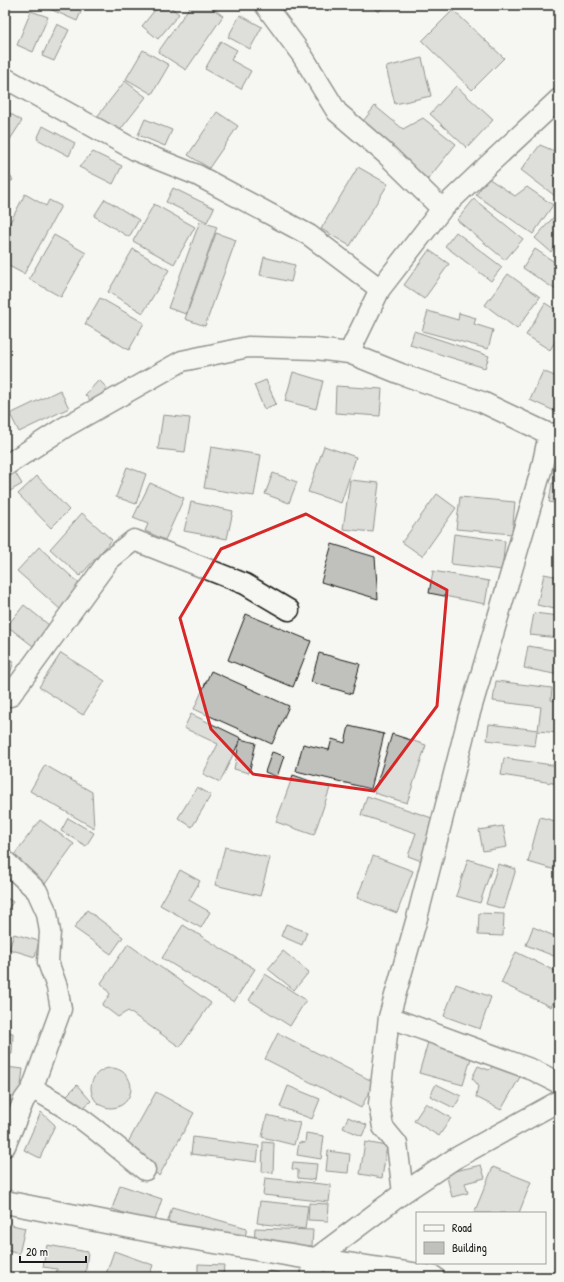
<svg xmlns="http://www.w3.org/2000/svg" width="564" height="1282" font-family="'Patrick Hand',sans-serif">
<rect width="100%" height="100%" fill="#f6f6f2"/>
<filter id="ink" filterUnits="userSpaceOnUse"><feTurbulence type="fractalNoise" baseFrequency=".025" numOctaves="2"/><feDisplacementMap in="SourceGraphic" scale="8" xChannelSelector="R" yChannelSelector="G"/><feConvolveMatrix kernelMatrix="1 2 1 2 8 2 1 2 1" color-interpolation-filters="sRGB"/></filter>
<g filter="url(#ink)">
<path fill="#c0c0bd" stroke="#1c1c1c" d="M41 5H84L77 21Z
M159 5H168L179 14 158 39 142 26Z
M191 5H208L223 16 186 70 158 52Z
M371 5H386L378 12Z
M453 10 504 58 472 90 422 41Z
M31 11 48 17 33 52 17 45Z
M240 15 262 27 250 49 228 37Z
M57 24 69 30 54 61 42 56Z
M221 41 237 50 231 60 251 71 241 89 205 69Z
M143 50 169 65 152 94 126 79Z
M422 58 431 96 395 104 386 67Z
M125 81 146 97 117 134 96 118Z
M456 86 493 120 467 148 430 114Z
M375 106 403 129 423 118 456 144 428 179 360 125Z
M5 110 22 121 7 144 5 142Z
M217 112 238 126 209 168 188 155Z
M145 119 172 130 165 146 138 135Z
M43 126 75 143 69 156 37 139Z
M540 145 559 153V199L521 170Z
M93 152 122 166 113 184 79 167Z
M358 167 388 184 350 246 321 229Z
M5 169 13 180 5 185Z
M488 178 515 196 527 187 553 205 533 234 476 195Z
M173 188 214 208 207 222 166 202Z
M25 194 46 206 49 200 61 206 24 274 5 264V232Z
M105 199 139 220 129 237 94 216Z
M474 199 523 239 505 260 457 220Z
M154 204 195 227 174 264 133 241Z
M559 211V242L551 252 535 238Z
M200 221 217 227 186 314 168 308Z
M456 232 502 267 491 281 445 246Z
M216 233 236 240 205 326 185 319Z
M54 235 86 253 61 297 29 279Z
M133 249 169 270 143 313 108 292Z
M535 249 559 265V292L523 268Z
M429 250 449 264 424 299 404 285Z
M264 257 295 265 291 282 260 275Z
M508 274 540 297 517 329 485 305Z
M100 298 144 323 129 350 85 324Z
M545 303 559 312V335L550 350 526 335Z
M428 311 458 320 459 313 476 318 474 324 493 330 488 349 422 331Z
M414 331 489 356 485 368 410 345Z
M543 371 559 378V413L530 400Z
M293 372 323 381 316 409 285 401Z
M99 380 107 388 93 403 85 395Z
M266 380 276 404 264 409 254 385Z
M336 386 382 389 380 416 335 413Z
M60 390 69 408 19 432 10 414Z
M163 415 190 418 185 452 158 449Z
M324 446 356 457 341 503 308 492Z
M211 447 261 455 254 496 204 488Z
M127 467 146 474 136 504 116 497Z
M13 469 22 484 5 494V474Z
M273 473 297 482 289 503 265 494Z
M37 476 69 510 51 528 18 494Z
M350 480 379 483 373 532 343 529Z
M150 483 184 498 165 540 145 531 148 524 133 518Z
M552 483 559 484V504L549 502Z
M437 494 456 508 422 556 402 542Z
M460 497 515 502 512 534 456 529Z
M191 502 233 511 227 539 184 531Z
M82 513 112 540 80 576 50 549Z
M454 534 505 541 502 570 451 564Z
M332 544 375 557 378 599 321 582Z
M39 547 83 587 61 610 17 571Z
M433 571 489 581 485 604 429 593Z
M544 574 559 577V610L537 605Z
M24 605 49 625 33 646 7 626Z
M534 613 559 616V638L530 635Z
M246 614 311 641 293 687 228 660Z
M528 646 559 651V675L524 668Z
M61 653 105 681 83 715 39 687Z
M319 653 360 664 352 694 311 682Z
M5 658 14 661 9 677 5 676Z
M211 671 289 706 272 744 194 709Z
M496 681 552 688 551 700 559 701V733L537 731 535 746 487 740 489 724 538 730 541 707 493 701Z
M191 714 241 738 220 782 203 774 218 744 184 728Z
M349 726 384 734 371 789 296 771 303 744 329 750 332 739 345 743Z
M392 734 426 745 407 803 374 793Z
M240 739 256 743 249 773 234 769Z
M272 752 284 756 277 777 265 772Z
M504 758 559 766V784L501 775Z
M45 765 92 792 94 828 30 791Z
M293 775 330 788 314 835 276 822Z
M197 787 211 795 192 827 178 818Z
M367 796 438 820 424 862 408 856 416 833 361 815Z
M540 817 559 822V871L528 862Z
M68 818 94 833 86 846 61 831Z
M40 820 74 844 45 884 11 859Z
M503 826 507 847 483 851 479 830Z
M225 847 270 858 260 896 215 885Z
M373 856 413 871 397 913 357 898Z
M468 859 492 867 480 903 456 896Z
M498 864 516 869 504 909 486 904Z
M180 870 200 881 189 900 210 912 201 928 160 905Z
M5 897 13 902 5 913Z
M87 910 123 937 111 954 74 928Z
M479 913 504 914 503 936 478 935Z
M286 924 307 932 302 945 281 936Z
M183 925 255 969 234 1002 162 958Z
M533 927 559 938V958L526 945Z
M14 934 39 941 35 957 9 949Z
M128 944 211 1003 180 1047 128 1011 118 1017 102 1005 110 994 101 983Z
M283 951 309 972 294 990 268 969Z
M516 952 559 973V991L551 1007 501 983Z
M265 974 306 1000 290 1026 249 1000Z
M456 984 491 997 480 1029 444 1016Z
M5 1032 13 1033 12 1054H5Z
M278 1033 374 1082 361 1108 265 1059Z
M428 1042 472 1055 463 1085 419 1073Z
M496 1063 520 1077 501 1110 476 1097 478 1085 472 1078 478 1066 489 1070Z
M5 1067 23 1069 19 1102 5 1100Z
M91 1088a20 20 0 1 1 40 0a20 20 0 1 1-40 0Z
M436 1084 461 1096 454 1108 430 1096Z
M77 1085 91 1101 81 1110 67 1095Z
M288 1086 320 1099 312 1119 280 1107Z
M156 1092 194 1113 159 1176 127 1144Z
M426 1103 451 1118 439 1136 414 1121Z
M41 1112 55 1125 40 1158 24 1150Z
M267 1115 300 1123 294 1145 262 1137Z
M348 1117 367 1125 362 1136 343 1128Z
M306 1133 324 1136 321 1159 297 1155 299 1142 305 1143Z
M193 1137 259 1146 257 1162 191 1154Z
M263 1142 274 1143 273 1173 262 1172Z
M365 1142 387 1146 382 1178 360 1174Z
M328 1151 350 1154 348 1173 326 1171Z
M293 1162 317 1164 315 1180 298 1178V1170L292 1169Z
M481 1165 485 1178 465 1183 468 1193 452 1197 446 1173Z
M493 1167 531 1182 519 1213H474Z
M265 1178 331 1185 329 1202 263 1195Z
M120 1185 162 1199 154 1223 112 1209Z
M260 1201 308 1206 305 1229 257 1223Z
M309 1203 329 1204 328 1221 308 1220Z
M172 1207 247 1228 243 1245 167 1224Z
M8 1224 25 1228 19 1254 5 1250V1237Z
M255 1228 313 1230 312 1246 254 1244Z
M47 1245 88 1252 85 1277H56L57 1269 43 1267Z
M114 1251 153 1265 149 1277H105Z
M198 1264 224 1265 223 1277H198Z
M269 1271 280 1273V1277H268Z"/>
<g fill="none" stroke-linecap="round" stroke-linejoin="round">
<g stroke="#1c1c1c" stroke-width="23">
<path id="minor" d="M265 5 302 55 337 112 387 155 442 209
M5 78 137 151 197 175 309 235 380 289
M349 353 380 289 442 209 486 167 559 99
M5 466 65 427 182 361 248 347 316 349 349 353 401 374 482 402 549 434 559 433
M5 696H10L109 560 134 540 245 584 289 610
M5 861 37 891 47 913 50 932 48 962 57 987 61 1009 32 1089
M389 1017 533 1070 559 1083
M5 1146 24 1100 32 1089C73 1108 109 1141 145 1170
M403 1193 454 1159 559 1101
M311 1277 315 1259 403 1193 397 1144 383 1127 379 1104 389 1017 417 918 468 719 541 471 549 434"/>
</g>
<g stroke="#1c1c1c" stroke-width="25">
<path id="tertiary" d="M5 1202 156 1232 315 1259 433 1277"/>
</g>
<use href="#minor" stroke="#f6f6f2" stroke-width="20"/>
<use href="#tertiary" stroke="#f6f6f2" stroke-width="22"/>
</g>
</g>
<path d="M0 0H564V1282H0ZM306 514 447 590 437 706 374 791 253 774 211 729 180 618 221 549Z" fill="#f6f6f2" fill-opacity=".55" fill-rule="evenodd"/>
<path fill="none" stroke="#d62828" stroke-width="3" stroke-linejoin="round" d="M306 514 447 590 437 706 374 791 253 774 211 729 180 618 221 549Z"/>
<rect width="564" height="1282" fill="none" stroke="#f6f6f2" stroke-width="20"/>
<rect x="10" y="10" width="544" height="1262" fill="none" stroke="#1c1c1c" stroke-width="1.5" filter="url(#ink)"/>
<rect x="416" y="1212" width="130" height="52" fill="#f6f6f2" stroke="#9f9f9c"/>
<rect x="424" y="1225" width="20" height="6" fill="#f6f6f2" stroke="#9f9f9c"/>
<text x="452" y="1232" font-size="12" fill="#1c1c1c">Road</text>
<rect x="424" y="1242" width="20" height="12" fill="#c0c0bd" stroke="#9f9f9c"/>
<text x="452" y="1252" font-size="12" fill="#1c1c1c">Building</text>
<path d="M20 1256v6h66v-6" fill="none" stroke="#1c1c1c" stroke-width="2"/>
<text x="26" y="1256" font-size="12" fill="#1c1c1c" stroke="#f6f6f2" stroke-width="3" paint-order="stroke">20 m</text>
</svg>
